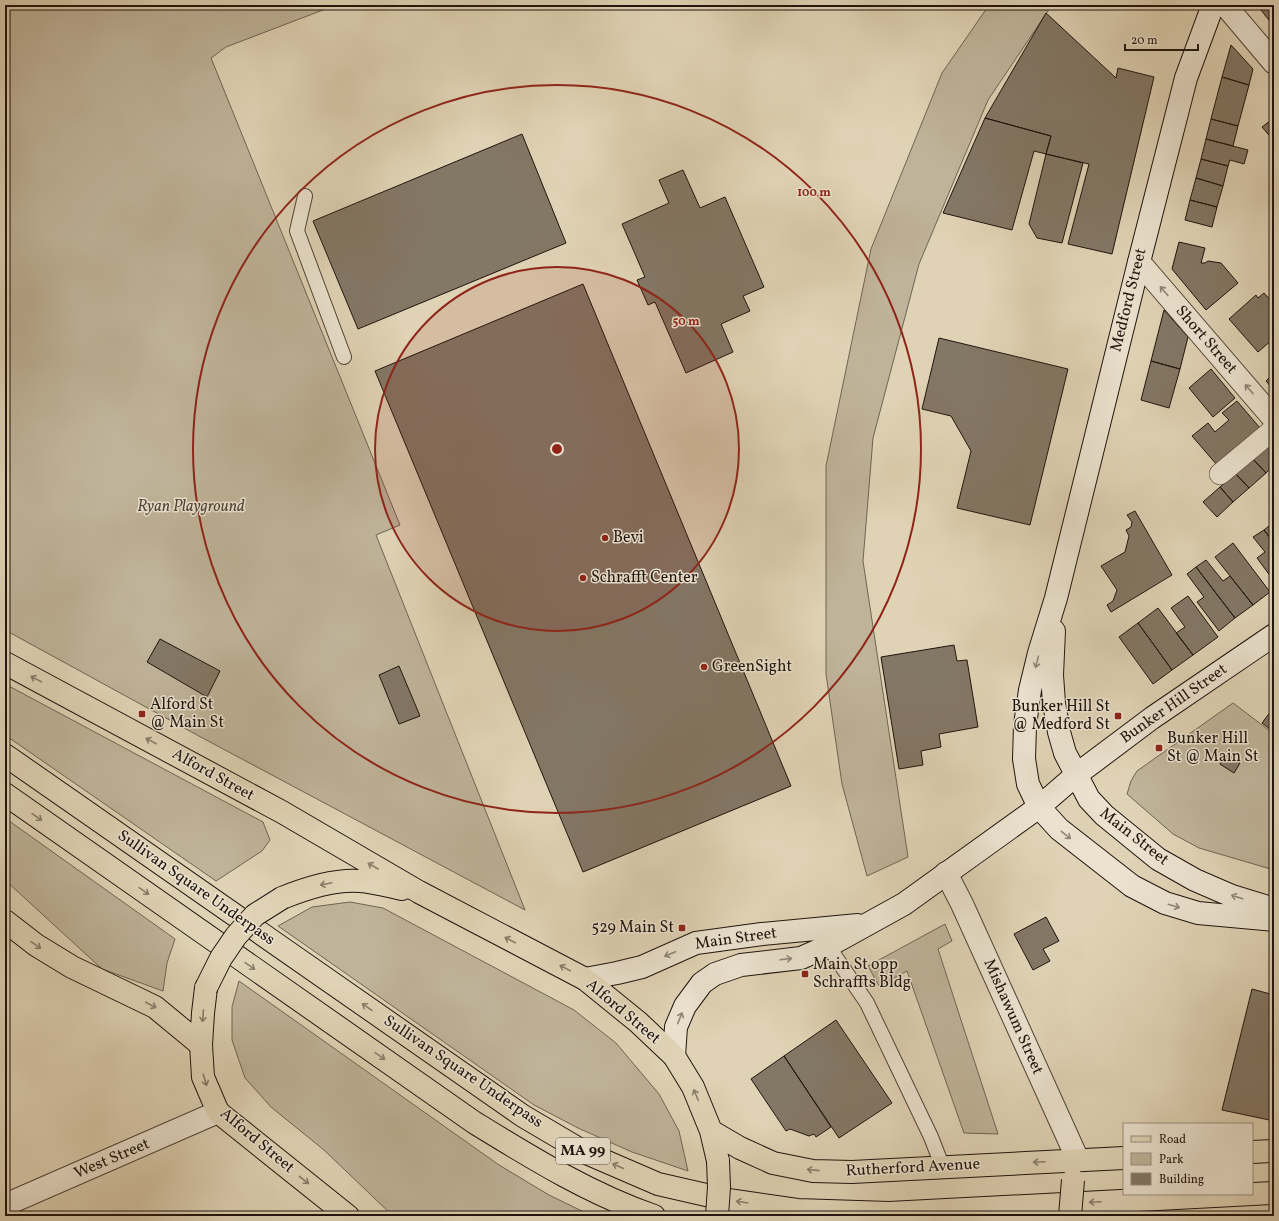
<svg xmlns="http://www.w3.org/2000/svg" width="1279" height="1221" font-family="Vollkorn,serif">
<rect width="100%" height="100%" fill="#e0d3b5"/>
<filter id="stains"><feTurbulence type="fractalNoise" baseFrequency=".005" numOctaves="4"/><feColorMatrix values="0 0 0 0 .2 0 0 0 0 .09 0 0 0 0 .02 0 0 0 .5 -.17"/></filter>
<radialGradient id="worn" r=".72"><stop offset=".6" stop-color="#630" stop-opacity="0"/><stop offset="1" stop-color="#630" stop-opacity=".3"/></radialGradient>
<path fill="#bfb399" stroke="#6f6454" d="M5 5H336L226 47 211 58 400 525 376 535 525 910 197 735 5 630Z
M989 5H1052L988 100 919 264 873 438 863 561 908 857 867 876 842 784 826 674V466L871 249 942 73Z
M5 684 263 822 270 840 262 851 216 881 5 735Z
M1233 703 1274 734V870L1199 848 1173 834 1127 794 1131 781 1137 771Z
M5 818 175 939 167 963 163 991 102 969 5 880Z
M350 902 383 908 574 1010 616 1043 659 1094 679 1131 688 1171 632 1152 578 1128 534 1105 278 926 312 907Z
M945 924 952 941 938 949 998 1134 964 1133 907 971 879 986 868 966Z
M239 981 499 1165 549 1195 592 1216H393L324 1150 271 1107 245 1078 232 1040V1007Z"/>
<path fill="#837765" stroke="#1f140e" d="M1257 5H1274V21L1272 24Z
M1046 13 1116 78 1118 68 1154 77 1112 254 1068 244 1089 164 1046 154 1051 136 985 118Z
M1231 45 1253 69 1249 85 1222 77Z
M1222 77 1249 85 1238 126 1211 119Z
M985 118 1051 136 1046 154 1034 151 1012 230 943 213Z
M1274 118V141L1262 127Z
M1211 119 1238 126 1233 146 1206 139Z
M522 134 566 243 358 329 313 221Z
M1206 139 1248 150 1244 164 1230 160 1228 166 1201 159Z
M1046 154 1083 163 1062 243 1037 238 1029 224Z
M1201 159 1228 166 1223 186 1196 178Z
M683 170 700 208 725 197 764 287 743 296 750 311 721 324 733 352 686 373 655 302 648 305 637 280 645 277 622 224 669 203 659 180Z
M1196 178 1223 186 1217 207 1190 200Z
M1190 200 1217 207 1212 227 1185 220Z
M1179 242 1205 248 1201 263H1205L1208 261 1221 263 1238 283 1206 310 1172 269Z
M583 284 791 786 583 872 375 371Z
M1264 293 1274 304V338L1258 352 1229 319 1256 295 1258 298Z
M1164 310 1188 337 1180 369 1151 361Z
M939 338 1068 369 1030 525 957 508 971 451 951 416 922 409Z
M1151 361 1180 369 1169 408 1141 400Z
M1211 369 1235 398 1213 417 1189 388Z
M1274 373V390L1266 381Z
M1237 401 1260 428 1217 465 1192 436 1208 423 1215 432 1229 420 1222 413Z
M1270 442 1274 446V465L1266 473 1252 458Z
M1252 458 1266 473 1249 488 1235 473Z
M1235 473 1249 488 1233 502 1220 487Z
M1220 487 1233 502 1217 517 1203 502Z
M1135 511 1172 575 1111 612 1107 605 1113 601 1117 590 1101 566 1125 552 1129 536 1126 530 1131 527 1132 522 1127 515Z
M1274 522V543L1264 530Z
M1264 530 1274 543V581L1257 558 1265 552 1253 537Z
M1233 543 1270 592 1253 605 1215 557Z
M1206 560 1223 581 1230 576 1253 605 1235 618 1196 567Z
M1196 567 1235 618 1219 631 1197 602 1204 597 1187 574Z
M1188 596 1218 637 1193 655 1176 633 1185 627 1171 608Z
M1158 608 1193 655 1172 670 1138 623Z
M1138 623 1172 670 1153 684 1119 637Z
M160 639 220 671 207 697 147 662Z
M954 645 957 661 967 660 978 727 939 734 941 747 921 751 923 765 899 769 881 657Z
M399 666 420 716 399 724 379 675Z
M1274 707V732L1262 723Z
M1227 754 1240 763 1234 773 1220 764Z
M1046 917 1059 941 1043 949 1050 961 1033 970 1014 934Z
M1252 989 1274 995V1121L1222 1110Z
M836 1020 892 1103 839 1138 784 1056Z
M784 1056 831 1127 816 1137 814 1134 809 1136 790 1129 786 1131 751 1079Z"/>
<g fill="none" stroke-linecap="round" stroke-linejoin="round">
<g stroke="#4f4438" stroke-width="16">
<path id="service" d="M305 196 297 231 344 357
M828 946 867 1003 931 1137 943 1168"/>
</g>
<g stroke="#4f4438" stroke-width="22">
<path id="pedestrian" d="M1220 474 1274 429"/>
</g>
<g stroke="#4f4438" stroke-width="24">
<path id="minor" d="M1225 5 1274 63
M1139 262 1274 419
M946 873 962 904 1078 1160
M5 1205 218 1112"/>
</g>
<g stroke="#1f140e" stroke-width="24">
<path id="secondary" d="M1213 5 1186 78 1139 262 1056 598 1039 653 1030 690 1025 725 1024 759 1028 784 1039 807 1059 829 1132 886 1165 903 1198 913 1274 920
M1054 631 1052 675 1054 703 1059 732 1065 753 1089 799 1104 815 1158 859 1195 880 1232 896 1274 909
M585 979 617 973 642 967 696 943 762 934 858 925
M674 1056 676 1027 685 1006 702 983 715 974 741 965 801 958 828 946 904 904 1039 807 1076 775 1152 718 1274 635"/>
</g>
<g stroke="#1f140e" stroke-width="24">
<path id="primary" d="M5 663 282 812 419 892 585 979 638 1022 674 1056 693 1087 711 1131 718 1161
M5 755 523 1116 584 1152 658 1184 728 1200 797 1210 889 1213 1274 1193
M5 794 475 1123C532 1158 590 1194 654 1216
M282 898C304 889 335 879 360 881 374 882 388 886 402 889
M5 921 36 945 72 967 155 1007 201 1045
M206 988 203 1013 201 1045 203 1077 218 1112 348 1216
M711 1131 740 1148 773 1163 813 1171 852 1172 1124 1158
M1252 1152 1274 1151"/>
</g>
<use href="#service" stroke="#ebe2cf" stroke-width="14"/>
<use href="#pedestrian" stroke="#ebe2cf" stroke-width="21"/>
<use href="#minor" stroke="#ebe2cf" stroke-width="22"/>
<use href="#secondary" stroke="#ebe2cf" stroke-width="22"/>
<use href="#primary" stroke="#e0d3b5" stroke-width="22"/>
<g stroke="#1f140e" stroke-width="24" stroke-linecap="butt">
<path id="primary-bridge" d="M206 988 221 958 236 936 255 915 282 898
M717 1216 719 1187 718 1161
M1070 1216 1073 1180"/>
</g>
<use href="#primary-bridge" stroke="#e0d3b5" stroke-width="22"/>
</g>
<defs><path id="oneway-shaft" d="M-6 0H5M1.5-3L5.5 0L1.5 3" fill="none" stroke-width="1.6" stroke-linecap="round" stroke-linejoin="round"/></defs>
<g stroke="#8f8578">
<use href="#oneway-shaft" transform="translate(1164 291) rotate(-131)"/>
<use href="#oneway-shaft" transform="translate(1249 389) rotate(-131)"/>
<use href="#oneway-shaft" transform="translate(1037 662) rotate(104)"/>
<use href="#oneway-shaft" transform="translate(1066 835) rotate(38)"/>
<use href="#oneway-shaft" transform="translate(1237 897) rotate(-162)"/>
<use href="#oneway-shaft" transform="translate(1174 906) rotate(17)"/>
<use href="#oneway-shaft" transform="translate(670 954) rotate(157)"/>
<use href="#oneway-shaft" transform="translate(786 959) rotate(-7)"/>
<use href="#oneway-shaft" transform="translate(680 1018) rotate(-68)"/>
</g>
<g stroke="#897d6a">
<use href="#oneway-shaft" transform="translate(36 679) rotate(-152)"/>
<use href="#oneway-shaft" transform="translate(151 741) rotate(-152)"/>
<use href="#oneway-shaft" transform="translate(37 817) rotate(35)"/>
<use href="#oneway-shaft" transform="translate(373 866) rotate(-150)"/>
<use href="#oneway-shaft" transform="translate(326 884) rotate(168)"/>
<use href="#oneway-shaft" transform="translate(144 891) rotate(35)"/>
<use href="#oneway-shaft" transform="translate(510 940) rotate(-152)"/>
<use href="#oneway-shaft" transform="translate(36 945) rotate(35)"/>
<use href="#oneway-shaft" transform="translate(250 966) rotate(35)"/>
<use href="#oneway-shaft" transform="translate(565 968) rotate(-153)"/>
<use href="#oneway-shaft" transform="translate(151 1005) rotate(28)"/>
<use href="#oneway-shaft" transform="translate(367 1007) rotate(-145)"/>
<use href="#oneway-shaft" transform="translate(203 1016) rotate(94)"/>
<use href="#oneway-shaft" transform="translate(380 1056) rotate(35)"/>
<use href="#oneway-shaft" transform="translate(205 1080) rotate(73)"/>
<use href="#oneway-shaft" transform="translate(696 1095) rotate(-113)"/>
<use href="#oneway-shaft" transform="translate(1039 1162) rotate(177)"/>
<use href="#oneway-shaft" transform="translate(618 1166) rotate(-156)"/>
<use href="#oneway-shaft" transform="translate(813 1170) rotate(-174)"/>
<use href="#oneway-shaft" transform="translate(304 1180) rotate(38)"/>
<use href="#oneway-shaft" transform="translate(742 1202) rotate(-171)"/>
<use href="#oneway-shaft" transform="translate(1095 1202) rotate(177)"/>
</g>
<circle cx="557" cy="449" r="182" fill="#8f2418" fill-opacity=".12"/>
<g fill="none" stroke="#8f2418" stroke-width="2">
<circle cx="557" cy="449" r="182"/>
<circle cx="557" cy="449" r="364"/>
</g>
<g fill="#8f2418" stroke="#ebe2cf" stroke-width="1.5">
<circle cx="605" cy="538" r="4"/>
<circle cx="583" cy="578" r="4"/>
<circle cx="704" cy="667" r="4"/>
<rect x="138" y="710" width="8" height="8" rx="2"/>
<rect x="1114" y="712" width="8" height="8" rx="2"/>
<rect x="1155" y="744" width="8" height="8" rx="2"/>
<rect x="678" y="924" width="8" height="8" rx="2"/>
<rect x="801" y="970" width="8" height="8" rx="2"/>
</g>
<g text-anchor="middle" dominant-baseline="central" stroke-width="3" stroke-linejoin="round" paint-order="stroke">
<rect fill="#ebe2cf" stroke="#5c5248" stroke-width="1" x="556" y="1138" width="54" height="26" rx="3"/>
<g font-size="15" font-weight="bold" fill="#1f140e">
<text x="583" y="1151">MA 99</text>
</g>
<g font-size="16" fill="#1f140e" stroke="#ebe2cf">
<text transform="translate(1129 300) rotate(-76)">Medford Street</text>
<text transform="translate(1206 340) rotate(49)">Short Street</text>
<text transform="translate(1174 704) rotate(-35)">Bunker Hill Street</text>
<text transform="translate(213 775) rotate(29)">Alford Street</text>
<text transform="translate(1134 837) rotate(38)">Main Street</text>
<text transform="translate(196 888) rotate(35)">Sullivan Square Underpass</text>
<text transform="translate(736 939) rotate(-8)">Main Street</text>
<text transform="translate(623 1012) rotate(40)">Alford Street</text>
<text transform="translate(1013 1017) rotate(66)">Mishawum Street</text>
<text transform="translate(463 1072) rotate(34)">Sullivan Square Underpass</text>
<text transform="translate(257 1141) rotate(40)">Alford Street</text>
<text transform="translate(112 1159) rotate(-23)">West Street</text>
<text transform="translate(913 1168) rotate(-3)">Rutherford Avenue</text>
</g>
<g font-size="16" font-style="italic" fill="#4f4438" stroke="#ebe2cf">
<text x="191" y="507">Ryan Playground</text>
</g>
<g font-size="16" fill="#1f140e" stroke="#ebe2cf" text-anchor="start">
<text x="613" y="538">Bevi</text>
<text x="591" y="578">Schrafft Center</text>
<text x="712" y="667">GreenSight</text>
<text x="150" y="705">Alford St<tspan x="150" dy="18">@ Main St</tspan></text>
<text x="1110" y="707" text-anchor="end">Bunker Hill St<tspan x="1110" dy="18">@ Medford St</tspan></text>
<text x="1167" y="739">Bunker Hill<tspan x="1167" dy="18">St @ Main St</tspan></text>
<text x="674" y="928" text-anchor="end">529 Main St</text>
<text x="813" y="965">Main St opp<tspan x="813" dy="18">Schraffts Bldg</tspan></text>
</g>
</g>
<circle cx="557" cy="449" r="6" fill="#8f2418" stroke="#ebe2cf" stroke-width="2"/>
<g font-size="12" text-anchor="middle" font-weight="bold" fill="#8f2418" stroke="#ebe2cf" stroke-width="3" stroke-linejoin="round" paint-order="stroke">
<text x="814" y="196">100 m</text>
<text x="686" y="325">50 m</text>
</g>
<rect width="1279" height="1221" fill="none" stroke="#e0d3b5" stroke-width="20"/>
<rect x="6" y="6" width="1267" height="1209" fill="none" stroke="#1f140e" stroke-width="2"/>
<rect x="10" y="10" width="1259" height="1201" fill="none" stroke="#1f140e"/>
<rect x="1123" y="1123" width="130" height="72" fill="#ebe2cf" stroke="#999082"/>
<rect x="1131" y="1136" width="20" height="6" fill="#e0d3b5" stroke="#999082"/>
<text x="1159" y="1143" font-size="12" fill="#1f140e">Road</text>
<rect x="1131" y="1153" width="20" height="12" fill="#bfb399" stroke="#999082"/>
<text x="1159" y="1163" font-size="12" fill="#1f140e">Park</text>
<rect x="1131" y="1173" width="20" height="12" fill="#837765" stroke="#999082"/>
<text x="1159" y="1183" font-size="12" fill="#1f140e">Building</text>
<path d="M1125 44v6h73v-6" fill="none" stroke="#1f140e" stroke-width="2"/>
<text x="1131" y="44" font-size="12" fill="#1f140e" stroke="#ebe2cf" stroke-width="3" paint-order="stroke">20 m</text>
<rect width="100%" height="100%" filter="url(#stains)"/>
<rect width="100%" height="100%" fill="url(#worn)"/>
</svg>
